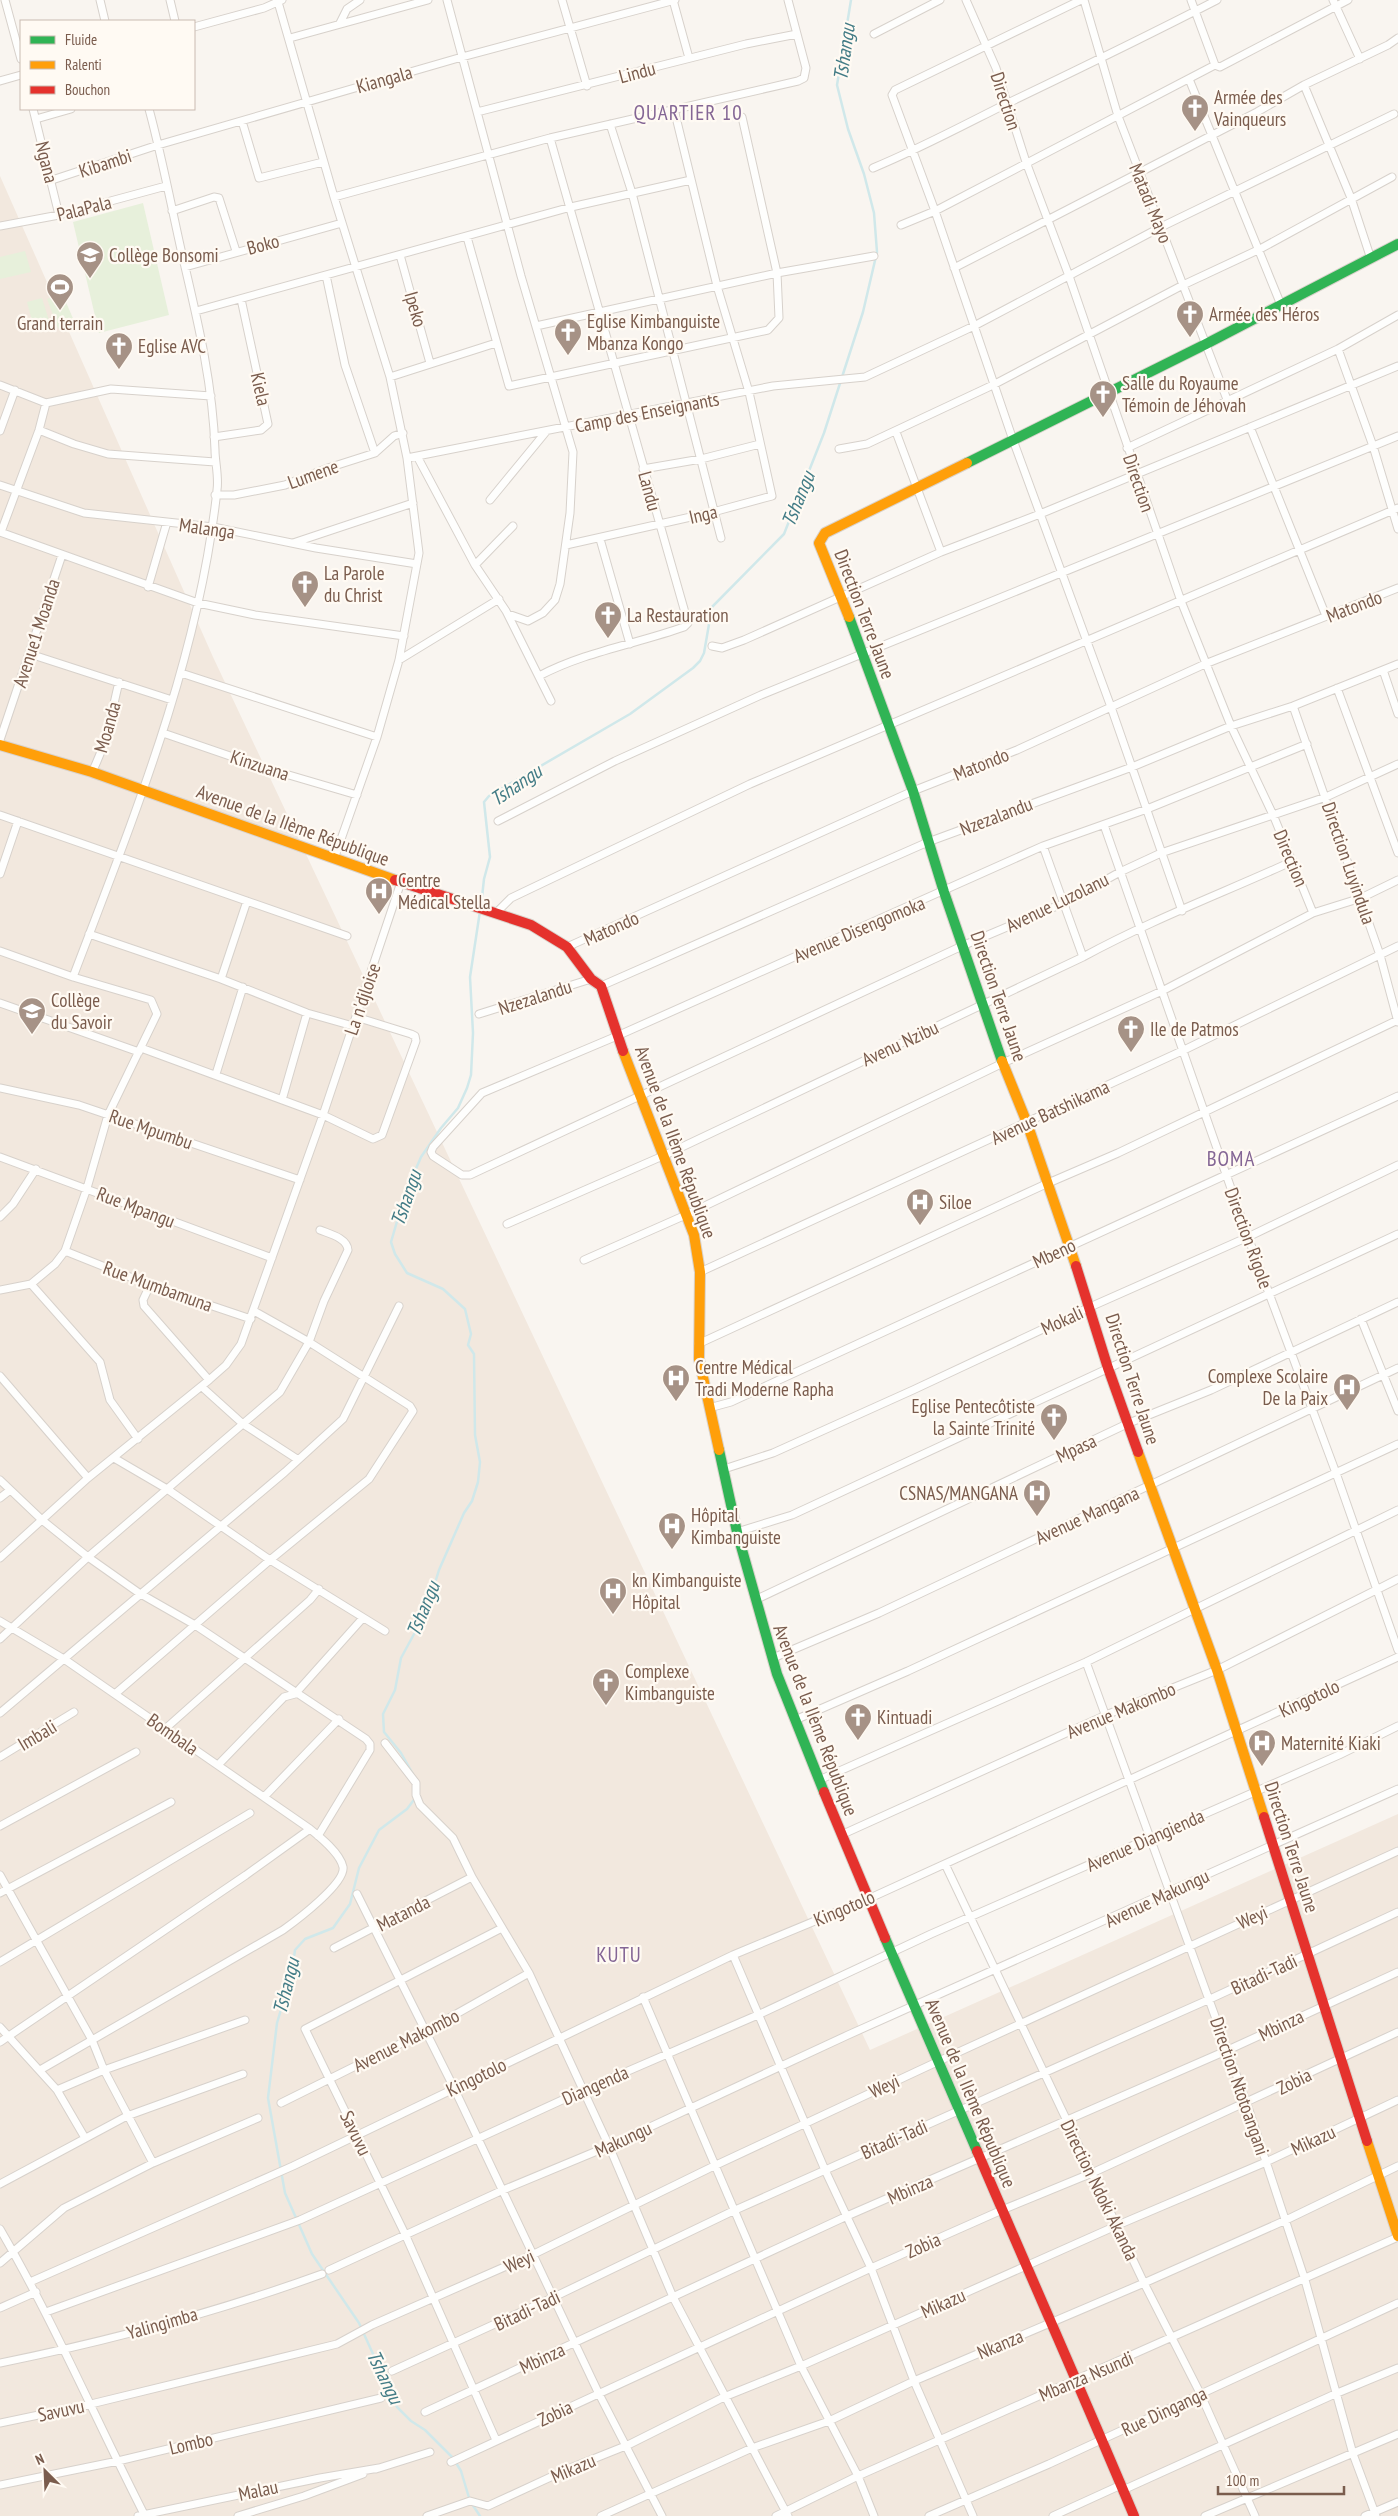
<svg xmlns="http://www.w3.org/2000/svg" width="1398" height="2516" font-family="'PT Sans Narrow',sans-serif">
<rect width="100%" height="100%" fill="#f9f5f0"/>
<path fill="#f2e8de" d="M0 176 213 657 870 2050 1398 1814V2516H0Z"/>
<path fill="#e7f0db" d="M143 203 169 315 99 333 73 222Z
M25 251 31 272 0 279V257Z
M62 293 75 323 58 328 47 299Z
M42 298 51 327 35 332 27 302Z"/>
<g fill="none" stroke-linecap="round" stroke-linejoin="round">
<path stroke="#d0e8ea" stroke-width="2.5" d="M481 906 484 879 490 857 484 802 489 796 630 714 693 668 700 661 704 653 712 607 784 534 824 433 863 312 877 252 874 213 864 174 848 129 837 85 851 0
M418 1783 401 1753 384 1732 383 1714 395 1690 401 1658 426 1612 439 1570 464 1513 472 1501 478 1482 480 1462 475 1435 474 1354 468 1345 471 1334 465 1309 443 1289 407 1273 395 1254 391 1242 405 1194 421 1157 441 1128 458 1108 467 1088 471 1075 473 1033 470 977 480 911
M416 1797 407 1809 379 1830 359 1868 350 1904 333 1928 305 1939 295 1950 290 1986 285 1996 277 2023 268 2098 285 2193 312 2254 359 2323 397 2407 411 2421 425 2430 453 2458 461 2471 470 2501 480 2516"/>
<g stroke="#d7d1cb" stroke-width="9">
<path id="street" d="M5 0 21 59
M100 0 105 21
M170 0 175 21
M447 0 521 276 573 452 570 513 560 584 555 600 543 613 528 621 508 614
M562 0 587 86
M673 0 689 58
M966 0 996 68 1026 162 1069 276 1181 601 1231 726 1274 817 1313 913
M1081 0 895 90 892 95 935 211 1013 440 1111 707 1182 911
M1084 0 1118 116 1228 402
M1191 0 1215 65
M1333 0 1360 59
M278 2 334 197 390 377 407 458 419 553 399 660 377 737 334 859
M340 23 347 9 360 0
M194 27 264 8 282 0
M874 34 940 0
M290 38 428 0
M1189 79 1281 305
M0 81 21 75
M1304 85 1351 198 1371 259
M33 109 59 215
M477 112 746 44 797 34
M36 119 71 109
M242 121 259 178 323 162
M610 124 632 193 721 538
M873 168C919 149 962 126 1006 104 1077 70 1147 36 1217 0
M52 180 158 145 462 57 675 0
M334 197 550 138 798 81 804 78 806 68 788 0
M172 211 214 197 219 198 236 251
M901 225 935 211 1215 65 1220 67 1348 0
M0 226 59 215 166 186
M467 237 509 386 768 330 779 318 777 273 874 256
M400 255 430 363
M185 267 342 223
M954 268 1257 112 1304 85 1388 45 1398 38
M326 275 345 365 375 453
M196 311 571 207 691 180
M536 326 777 273 742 117
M1338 349 1373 446 1398 529
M390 377 496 343
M0 385 46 403
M46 403 111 389 211 396
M1250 427 1326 616
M39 430 74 444 108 454 215 462
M0 431 15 390
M896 432 941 552
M214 437 261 430 268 424 241 299
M1127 448 1338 349 1398 315
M839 449 867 444 993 385 1183 285 1260 249 1392 177
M407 458 773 386 865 377 974 326 1161 227 1394 114
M418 458 475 565 506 611 551 701
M643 469 701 459 760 444
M0 485 84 513 213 527 316 548 417 564
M215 495H234L285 485 328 468 375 453 394 436 403 433
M490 500 545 433
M0 532 198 603 255 615 404 636
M1 532 39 430 46 403
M600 539 630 644
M293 543 413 503
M566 545 713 512 772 496 749 392 717 286 674 109
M475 565 513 526
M148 587 167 522
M712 646 722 648 744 640 941 552 1040 514 1398 366
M30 654 172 700
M399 660 499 599
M1383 670 1398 714
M181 673 377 737
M539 676C584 652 636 644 684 627L688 623 550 138
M1337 688 1398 853
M1293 706 1380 955 1398 1022
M163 733 265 768 357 795
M0 740 62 555
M1307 744 1147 809 1043 846 617 1036 482 1093 433 1147 431 1152 433 1156 462 1175H470L962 946 1064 903 1120 872 1161 853 1326 797 1398 764
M92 772C109 738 110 718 119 682
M0 815 347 936
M498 821 615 761 761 695 1398 436
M1104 825 1248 1237 1336 1473 1398 1650
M1043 846 1083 957
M0 874 18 821
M496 913 511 898 750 784 1398 508
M89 934 221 979 307 1013 353 1026
M567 947 913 791 1017 750 1205 664 1398 588
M0 951 73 977 151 1000 157 1014 108 1115 87 1188 65 1251 55 1264 31 1284 0 1290
M73 977C133 819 199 659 217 490 219 477 215 462 215 450 213 383 197 318 182 254 171 205 162 157 149 109
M221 979 247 901
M601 986 928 842 1132 767 1231 726 1293 706 1398 664
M0 1003 139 1052
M479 1014 591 979
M141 1048 323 1115 373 1139 382 1135 416 1041 415 1036 411 1034 356 1017
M216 1074 243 987
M0 1088 79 1105 300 1180
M282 1100 307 1013
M0 1157 272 1258
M0 1217 13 1204 36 1169
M507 1224 665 1155 1083 957C1151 920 1223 893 1293 861
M65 1251 150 1285 251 1319
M584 1260 688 1214 1003 1063 1162 991 1313 913 1361 898 1398 880
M700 1272 1184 1050 1398 946
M31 1284 100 1362 110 1400 138 1439
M150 1285 143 1300 144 1306 209 1380
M1361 1319 1398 1411
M698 1344 1046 1184 1118 1153 1398 1020
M0 1376 88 1478
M202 1387 243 1424 297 1459
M709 1408 731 1402 768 1385 1398 1096
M114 1458 167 1489 270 1560 385 1631
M724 1469 773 1453 913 1390 1090 1307 1248 1237 1398 1165
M0 1480 42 1520 88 1557 139 1593 195 1625 366 1739 370 1744V1750L318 1836
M0 1498 9 1491
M737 1532 792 1515 1398 1234
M0 1558 88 1478 209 1380 226 1365 241 1344 323 1115 401 882
M755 1600 1129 1423 1211 1390 1398 1302
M0 1621 64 1659 310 1829C320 1837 340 1853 343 1867 346 1883 297 1920 283 1930L40 2070
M0 1639 88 1557 280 1392 309 1342 324 1301 348 1250C347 1238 330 1234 320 1230
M773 1658 879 1613 1398 1368
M1086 1662 1247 2104 1305 2280 1353 2454 1376 2516
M115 1694 270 1560 369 1479 413 1411 410 1406 309 1342 254 1311
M0 1713 285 1472 343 1419 399 1306
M795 1720 908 1671 1398 1444
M165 1729 310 1600 319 1589
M385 1743 416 1783V1795L420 1805 453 1838 472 1877 529 1973 609 2146 673 2297 788 2516
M0 1757 74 1712
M218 1765 284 1697 295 1694 362 1619
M819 1780 1086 1662 1398 1510
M264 1797 339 1719
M0 1826 136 1752
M841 1835 1106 1715 1217 1670 1398 1579
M945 1864 1144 2283 1200 2393 1255 2516
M0 1875 92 2040 104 2070 153 2163
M0 1893 171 1802
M357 1894 454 2088 598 2392 662 2516
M334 1948 472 1877
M733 1955 825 2170 871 2268 914 2381 973 2516
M0 1962 250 1813
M643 1997 801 2366 858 2476 874 2516
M0 2027 57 2090 85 2138
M0 2042 246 1875 310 1829
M57 2090 104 2070 245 2020
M281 2103 426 2031 529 1973
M0 2184 127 2116 243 2074
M0 2229C54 2322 96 2420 145 2516
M0 2263 64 2208 153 2163 258 2118
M329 2270 503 2190 609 2146 848 2035 1398 1789
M30 2282 293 2166 733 1955 868 1899 1398 1657
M0 2308 36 2292
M46 2312 300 2220 584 2090 760 2014 931 1934 1339 1755 1398 1726
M0 2363C109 2341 217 2312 322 2274
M392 2371 554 2297 733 2211 1210 1999 1398 1912
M425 2412 847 2216 1228 2050 1398 1972
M0 2423 91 2404 337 2344 372 2325 534 2254 714 2166 939 2061 1398 1851
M496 2440 405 2234 305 2029 502 1928
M451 2462 871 2268 1002 2210 1092 2173 1398 2032
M376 2469 430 2452
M0 2485 118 2461 381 2398
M1123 2490 1335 2394 1398 2368
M138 2516 320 2478 379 2468
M238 2516 304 2496 363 2474
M427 2516 470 2501 488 2506 568 2469 628 2445 724 2397 801 2366 1118 2225 1266 2162 1398 2100
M601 2516 752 2448 829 2421 914 2381 1144 2283 1286 2220 1398 2166
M776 2516 858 2476 1398 2237
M929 2516 1049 2464 1398 2303
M1053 2516 1121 2485
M1205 2516 1398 2434
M1365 2516 1398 2502"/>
</g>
<g stroke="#d9d2cb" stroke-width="12">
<path id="fast" d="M967 463 1206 344 1398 244
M849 617 913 791 944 892 1002 1061
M719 1450 737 1532 777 1674 824 1792
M885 1938 977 2151"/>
</g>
<g stroke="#d9d2cb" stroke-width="12">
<path id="slow" d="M849 617 819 543 825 533 967 463
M0 745 92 772 395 880
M623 1051 694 1235 700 1272 699 1359 719 1450
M1002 1061 1027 1123 1076 1266
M1138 1452 1217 1670 1264 1817
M1367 2141 1398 2236"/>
</g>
<g stroke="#d9d2cb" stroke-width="12">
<path id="jam" d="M395 880 531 925 567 947 591 979 601 986 623 1051
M1076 1266 1108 1368 1138 1452
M824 1792 885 1938
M1264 1817 1367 2141
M977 2151C1029 2273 1083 2394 1134 2516"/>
</g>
<use href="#street" stroke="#fefefd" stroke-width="7"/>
<use href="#fast" stroke="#30b455" stroke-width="10"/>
<use href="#slow" stroke="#ff9f0a" stroke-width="10"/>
<use href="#jam" stroke="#e5322d" stroke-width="10"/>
</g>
<defs>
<g id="church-pin" transform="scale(1.4375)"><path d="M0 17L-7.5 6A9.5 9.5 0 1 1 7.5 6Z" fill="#a69286" stroke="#fffaf3"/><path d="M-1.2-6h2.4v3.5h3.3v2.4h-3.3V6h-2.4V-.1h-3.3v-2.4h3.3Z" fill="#fff"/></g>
<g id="school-pin" transform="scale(1.4375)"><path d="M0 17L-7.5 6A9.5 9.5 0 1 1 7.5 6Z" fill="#a69286" stroke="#fffaf3"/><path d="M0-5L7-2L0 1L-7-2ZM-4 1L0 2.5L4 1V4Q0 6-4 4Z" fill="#fff"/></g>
<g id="stadium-pin" transform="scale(1.4375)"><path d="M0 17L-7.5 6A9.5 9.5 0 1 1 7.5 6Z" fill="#a69286" stroke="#fffaf3"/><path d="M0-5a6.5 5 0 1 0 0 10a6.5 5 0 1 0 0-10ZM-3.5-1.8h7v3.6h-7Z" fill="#fff"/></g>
<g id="hospital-pin" transform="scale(1.4375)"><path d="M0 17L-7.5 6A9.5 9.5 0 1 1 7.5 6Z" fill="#a69286" stroke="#fffaf3"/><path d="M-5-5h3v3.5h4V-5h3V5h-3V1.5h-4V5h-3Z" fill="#fff"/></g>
<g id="university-pin" transform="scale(1.4375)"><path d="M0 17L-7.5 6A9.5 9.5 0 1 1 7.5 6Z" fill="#a69286" stroke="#fffaf3"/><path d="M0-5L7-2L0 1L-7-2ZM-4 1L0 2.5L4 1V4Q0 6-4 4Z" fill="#fff"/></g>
</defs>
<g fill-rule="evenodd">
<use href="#church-pin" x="1195" y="108"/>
<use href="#school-pin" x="90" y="255"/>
<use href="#stadium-pin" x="60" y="287"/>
<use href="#church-pin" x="1190" y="314"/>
<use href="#church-pin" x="568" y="332"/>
<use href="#church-pin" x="119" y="346"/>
<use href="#church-pin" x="1103" y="394"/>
<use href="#church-pin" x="305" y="584"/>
<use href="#church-pin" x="608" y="615"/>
<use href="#hospital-pin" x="379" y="891"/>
<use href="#university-pin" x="32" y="1011"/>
<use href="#church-pin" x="1131" y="1029"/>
<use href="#hospital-pin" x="920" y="1202"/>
<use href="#hospital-pin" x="676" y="1378"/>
<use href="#hospital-pin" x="1347" y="1387"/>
<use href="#church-pin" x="1054" y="1417"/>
<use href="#hospital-pin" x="1037" y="1493"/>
<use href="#hospital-pin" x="672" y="1526"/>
<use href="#hospital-pin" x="613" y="1591"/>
<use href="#church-pin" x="606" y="1682"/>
<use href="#church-pin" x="858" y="1717"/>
<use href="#hospital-pin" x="1262" y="1743"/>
</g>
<g text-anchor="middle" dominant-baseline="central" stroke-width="4.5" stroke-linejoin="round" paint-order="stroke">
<g font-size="19" fill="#7a5c4d" stroke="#fffaf3">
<text transform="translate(637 72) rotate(-15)">Lindu</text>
<text transform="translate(384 79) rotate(-16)">Kiangala</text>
<text transform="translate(1006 101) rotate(72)">Direction</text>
<text transform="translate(47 162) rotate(76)">Ngana</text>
<text transform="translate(105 163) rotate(-18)">Kibambi</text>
<text transform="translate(1151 203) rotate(68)">Matadi Mayo</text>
<text transform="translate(84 208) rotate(-14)">PalaPala</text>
<text transform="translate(263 244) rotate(-15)">Boko</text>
<text transform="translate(416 309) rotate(74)">Ipeko</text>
<text transform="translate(261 389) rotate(77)">Kiela</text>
<text transform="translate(647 412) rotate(-11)">Camp des Enseignants</text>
<text transform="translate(313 474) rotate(-20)">Lumene</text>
<text transform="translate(1139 483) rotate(71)">Direction</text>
<text transform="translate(650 491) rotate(75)">Landu</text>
<text transform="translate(703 514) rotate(-13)">Inga</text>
<text transform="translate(207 528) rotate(8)">Malanga</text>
<text transform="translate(1354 606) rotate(-21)">Matondo</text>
<text transform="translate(865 614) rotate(69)">Direction Terre Jaune</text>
<text transform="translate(36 633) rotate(-72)">Avenue1 Moanda</text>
<text transform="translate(107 727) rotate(-74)">Moanda</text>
<text transform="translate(981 764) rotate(-22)">Matondo</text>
<text transform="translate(260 765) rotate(18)">Kinzuana</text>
<text transform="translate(996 816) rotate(-21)">Nzezalandu</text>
<text transform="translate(293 825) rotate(20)">Avenue de la IIème République</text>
<text transform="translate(1291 858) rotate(67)">Direction</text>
<text transform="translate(1349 863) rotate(71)">Direction Luyindula</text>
<text transform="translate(1057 902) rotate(-26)">Avenue Luzolanu</text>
<text transform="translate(611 928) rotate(-24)">Matondo</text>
<text transform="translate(859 929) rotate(-23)">Avenue Disengomoka</text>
<text transform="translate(999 996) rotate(71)">Direction Terre Jaune</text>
<text transform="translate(535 997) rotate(-18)">Nzezalandu</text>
<text transform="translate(362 999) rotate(-71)">La n'djloise</text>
<text transform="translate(900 1043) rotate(-25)">Avenu Nzibu</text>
<text transform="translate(1050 1112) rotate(-25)">Avenue Batshikama</text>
<text transform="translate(151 1129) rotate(19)">Rue Mpumbu</text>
<text transform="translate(676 1142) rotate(70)">Avenue de la IIème République</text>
<text transform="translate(136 1207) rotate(21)">Rue Mpangu</text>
<text transform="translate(1249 1238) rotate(70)">Direction Rigole</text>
<text transform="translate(1054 1253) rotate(-25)">Mbeno</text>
<text transform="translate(158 1286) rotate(20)">Rue Mumbamuna</text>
<text transform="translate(1062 1320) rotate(-25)">Mokali</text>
<text transform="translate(1133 1379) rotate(72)">Direction Terre Jaune</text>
<text transform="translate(1076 1448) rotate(-25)">Mpasa</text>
<text transform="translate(1087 1515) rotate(-25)">Avenue Mangana</text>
<text transform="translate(1309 1698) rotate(-25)">Kingotolo</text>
<text transform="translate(1121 1710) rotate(-23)">Avenue Makombo</text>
<text transform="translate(816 1720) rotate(69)">Avenue de la IIème République</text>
<text transform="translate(173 1734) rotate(35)">Bombala</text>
<text transform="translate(37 1735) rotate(-31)">Imbali</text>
<text transform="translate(1145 1840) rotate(-24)">Avenue Diangienda</text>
<text transform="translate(1292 1847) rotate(72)">Direction Terre Jaune</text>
<text transform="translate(1157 1898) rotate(-25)">Avenue Makungu</text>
<text transform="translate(844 1908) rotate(-23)">Kingotolo</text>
<text transform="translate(403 1913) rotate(-27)">Matanda</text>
<text transform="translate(1252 1917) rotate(-24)">Weyi</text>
<text transform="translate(1264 1974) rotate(-25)">Bitadi-Tadi</text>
<text transform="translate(1281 2025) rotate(-26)">Mbinza</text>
<text transform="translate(406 2040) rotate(-27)">Avenue Makombo</text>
<text transform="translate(476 2077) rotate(-26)">Kingotolo</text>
<text transform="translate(1294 2081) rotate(-26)">Zobia</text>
<text transform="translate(595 2085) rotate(-24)">Diangenda</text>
<text transform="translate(884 2086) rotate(-25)">Weyi</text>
<text transform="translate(1240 2086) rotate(71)">Direction Ntotoangani</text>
<text transform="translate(971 2093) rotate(67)">Avenue de la IIème République</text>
<text transform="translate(356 2133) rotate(64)">Savuvu</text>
<text transform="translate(623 2139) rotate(-25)">Makungu</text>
<text transform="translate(894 2139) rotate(-24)">Bitadi-Tadi</text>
<text transform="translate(1313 2140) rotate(-25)">Mikazu</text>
<text transform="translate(910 2189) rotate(-24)">Mbinza</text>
<text transform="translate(1100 2190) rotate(64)">Direction Ndoki Akanda</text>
<text transform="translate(923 2245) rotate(-24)">Zobia</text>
<text transform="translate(519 2261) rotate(-25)">Weyi</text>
<text transform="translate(943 2303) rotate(-24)">Mikazu</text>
<text transform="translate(527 2310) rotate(-25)">Bitadi-Tadi</text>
<text transform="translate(162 2323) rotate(-16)">Yalingimba</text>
<text transform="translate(1000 2344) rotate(-23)">Nkanza</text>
<text transform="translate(542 2358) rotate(-25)">Mbinza</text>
<text transform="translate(1086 2376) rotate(-23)">Mbanza Nsundi</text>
<text transform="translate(61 2410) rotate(-12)">Savuvu</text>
<text transform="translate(1164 2411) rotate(-25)">Rue Dinganga</text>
<text transform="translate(555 2413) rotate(-25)">Zobia</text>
<text transform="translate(191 2443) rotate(-13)">Lombo</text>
<text transform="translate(573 2468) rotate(-23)">Mikazu</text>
<text transform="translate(258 2490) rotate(-12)">Malau</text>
</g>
<g font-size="19" fill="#7a5c4d" stroke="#fffaf3" text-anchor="start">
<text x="1214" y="97">Armée des<tspan x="1214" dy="22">Vainqueurs</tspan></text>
<text x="109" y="255">Collège Bonsomi</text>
<text x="1209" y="314">Armée des Héros</text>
<text x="587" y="321">Eglise Kimbanguiste<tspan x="587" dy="22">Mbanza Kongo</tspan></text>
<text x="60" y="323" text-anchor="middle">Grand terrain</text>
<text x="138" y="346">Eglise AVC</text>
<text x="1122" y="383">Salle du Royaume<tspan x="1122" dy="22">Témoin de Jéhovah</tspan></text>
<text x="324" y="573">La Parole<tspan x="324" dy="22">du Christ</tspan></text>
<text x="627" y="615">La Restauration</text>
<text x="398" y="880">Centre<tspan x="398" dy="22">Médical Stella</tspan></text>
<text x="51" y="1000">Collège<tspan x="51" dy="22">du Savoir</tspan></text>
<text x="1150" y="1029">Ile de Patmos</text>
<text x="939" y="1202">Siloe</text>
<text x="695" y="1367">Centre Médical<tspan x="695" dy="22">Tradi Moderne Rapha</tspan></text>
<text x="1328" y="1376" text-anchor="end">Complexe Scolaire<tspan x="1328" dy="22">De la Paix</tspan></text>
<text x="1035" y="1406" text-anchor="end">Eglise Pentecôtiste<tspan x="1035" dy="22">la Sainte Trinité</tspan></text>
<text x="1018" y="1493" text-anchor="end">CSNAS/MANGANA</text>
<text x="691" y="1515">Hôpital<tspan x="691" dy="22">Kimbanguiste</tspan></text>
<text x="632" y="1580">kn Kimbanguiste<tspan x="632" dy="22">Hôpital</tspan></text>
<text x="625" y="1671">Complexe<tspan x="625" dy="22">Kimbanguiste</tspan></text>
<text x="877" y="1717">Kintuadi</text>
<text x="1281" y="1743">Maternité Kiaki</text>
</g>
<g font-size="20" font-style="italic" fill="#437c86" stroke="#fffaf3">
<text transform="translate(844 52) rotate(-82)">Tshangu</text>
<text transform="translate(798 499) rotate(-68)">Tshangu</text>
<text transform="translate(516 785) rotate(-34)">Tshangu</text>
<text transform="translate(406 1198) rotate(-71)">Tshangu</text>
<text transform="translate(423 1609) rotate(-68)">Tshangu</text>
<text transform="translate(286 1986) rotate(-76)">Tshangu</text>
<text transform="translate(385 2377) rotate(64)">Tshangu</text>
</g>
<g font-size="21" letter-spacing="1" fill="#846695" stroke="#fffaf3">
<text x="688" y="112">QUARTIER 10</text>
<text x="1231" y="1158">BOMA</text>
<text x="619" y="1954">KUTU</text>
</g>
</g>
<rect x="20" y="20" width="175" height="90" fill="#fffaf3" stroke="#cabbb1"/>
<rect x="30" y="36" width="25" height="8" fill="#30b455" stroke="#cabbb1"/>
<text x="65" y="45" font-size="15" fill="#7a5c4d">Fluide</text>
<rect x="30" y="61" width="25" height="8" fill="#ff9f0a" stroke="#cabbb1"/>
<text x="65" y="70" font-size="15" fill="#7a5c4d">Ralenti</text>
<rect x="30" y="86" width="25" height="8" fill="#e5322d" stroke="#cabbb1"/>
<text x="65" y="95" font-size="15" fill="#7a5c4d">Bouchon</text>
<g transform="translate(45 2471) rotate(336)" stroke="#fffaf3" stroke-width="4" paint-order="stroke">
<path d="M0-4L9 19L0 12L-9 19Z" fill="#7a5c4d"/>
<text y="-8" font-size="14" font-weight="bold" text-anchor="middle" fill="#7a5c4d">N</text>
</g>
<path d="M1218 2486v8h126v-8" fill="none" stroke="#7a5c4d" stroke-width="2.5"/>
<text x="1226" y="2486" font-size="15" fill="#7a5c4d" stroke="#fffaf3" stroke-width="4" paint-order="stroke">100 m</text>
</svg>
